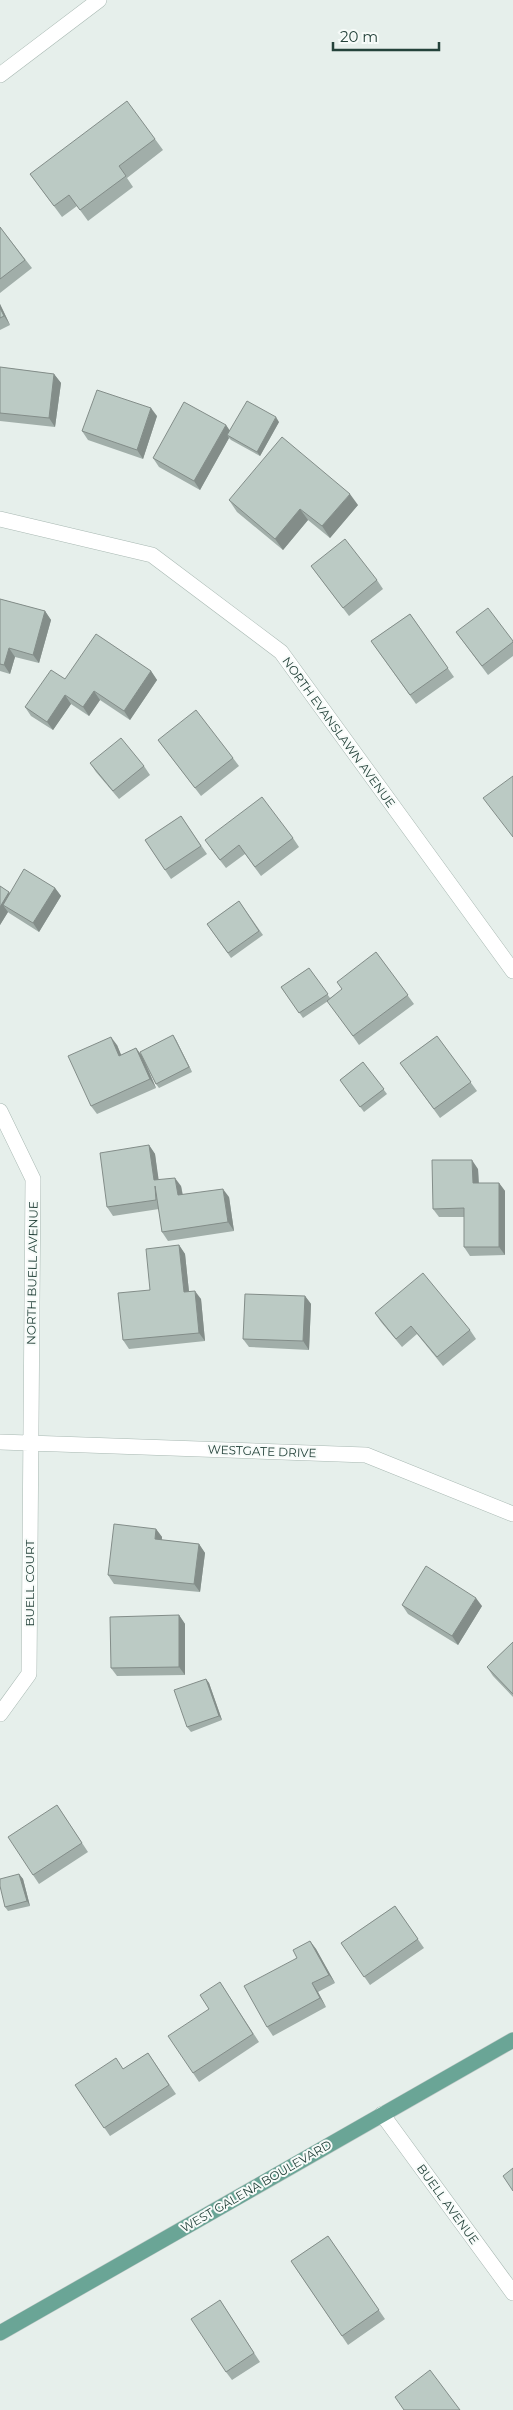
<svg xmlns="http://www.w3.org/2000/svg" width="513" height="2410" font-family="Montserrat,sans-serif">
<rect width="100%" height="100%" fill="#e6efeb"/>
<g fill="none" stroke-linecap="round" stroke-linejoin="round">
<g stroke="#a8b8b2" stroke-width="16">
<path id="minor" d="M0 75 99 0
M0 519 152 555 281 652 513 971
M0 1111 33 1179 29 1674 0 1714
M0 1442 366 1455 513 1514
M382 2114 513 2293"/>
</g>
<g stroke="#c2cac8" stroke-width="16">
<path id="major" d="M0 2333 513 2040"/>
</g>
<use href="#minor" stroke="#fff" stroke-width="15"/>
<use href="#major" stroke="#6aa596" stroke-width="15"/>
</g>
<path fill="#a1aea9" d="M155 139 163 150 127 178 133 187 88 221 77 206 62 217 30 174Z
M0 227 32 268 0 293Z
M0 304 10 325 0 330Z
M0 367 54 374 61 383 55 427 0 421Z
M157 416 143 459 88 440 82 431Z
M279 422 260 456 231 440 229 438 200 490 159 467 153 458 226 425 230 431Z
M229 500 358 505 330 538 308 520 283 550 237 512Z
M311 566 377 580 383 589 349 616Z
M0 599 45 611 51 620 39 663 15 657 10 674 0 671Z
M410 614 454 677 416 704 371 641Z
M456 632 513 641V656L488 675Z
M151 671 157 680 130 720 100 700 89 716 71 704 53 730 31 716 25 707 65 679Z
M158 740 233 758 239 766 201 796Z
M90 763 144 766 150 775 119 799 96 772Z
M181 816 207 854 171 879 145 840Z
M293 838 299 847 261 876 245 854 226 868 211 849Z
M0 886 10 893 55 888 61 896 39 932 9 913 8 912 0 925Z
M239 901 263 935 231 958 207 924Z
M376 952 414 1004 359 1045 328 1001 303 1018 281 987 309 968 330 998 342 990Z
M173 1035 176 1040 192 1072 159 1088 156 1084 145 1062 156 1088 97 1114 91 1106 117 1045 121 1055 136 1048 141 1055Z
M437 1036 477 1091 440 1118 400 1063Z
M363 1062 387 1094 364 1112 340 1080Z
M149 1145 155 1154 158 1180 181 1186 183 1195 229 1197 234 1231 168 1241 162 1232 159 1209 113 1216 107 1207Z
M478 1169 479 1183H499L505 1191V1255L470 1256 464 1247V1217H439L433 1209Z
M179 1245 185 1254 189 1292 201 1299 205 1341 129 1349 123 1340 150 1290Z
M305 1296 311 1304 309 1350 249 1347 243 1339Z
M375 1313 470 1330 476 1339 443 1366 417 1334 402 1347 381 1322Z
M156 1529 162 1537V1540L199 1544 205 1553 200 1592 114 1584 108 1575Z
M402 1605 482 1606 458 1645 408 1614Z
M179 1615 185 1624V1675L117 1676 111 1668Z
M513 1642V1697L493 1676 487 1667Z
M206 1679 209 1683 222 1720 191 1732 187 1727Z
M57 1805 88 1852 39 1884 33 1875Z
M19 1874 23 1879 30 1906 8 1911 5 1907Z
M395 1906 424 1948 370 1985 341 1943Z
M310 1941 316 1949 335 1983 318 1992 326 2007 273 2036 267 2027 297 1958Z
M220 1982 259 2042 199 2082 193 2073 209 2009Z
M148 2053 176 2094 110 2136 75 2085 123 2069Z
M328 2236 385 2319 348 2345 291 2261Z
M220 2300 260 2362 232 2380 226 2372Z"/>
<path fill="#838d89" d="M0 304 10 325 4 316 0 308Z
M54 374 61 383 55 427 49 418Z
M151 408 157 416 143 459 137 450Z
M276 417 279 422 260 456 257 452Z
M226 425 232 434 227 435 229 438 200 490 194 481Z
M350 494 358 505 330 538 322 526Z
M300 509 308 520 283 550 275 539Z
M45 611 51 620 39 663 33 655Z
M9 648 15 657 10 674 4 665Z
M151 671 157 680 130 720 124 711Z
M94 691 100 700 89 716 83 707Z
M65 695 71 704 53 730 47 722Z
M55 888 61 896 39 932 33 923Z
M9 892 15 901 3 905 8 912 0 925V907Z
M173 1035 176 1040 192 1072 189 1067Z
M111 1037 117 1045 125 1064 119 1056Z
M136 1048 142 1056 156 1088 150 1079Z
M149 1145 155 1154 160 1189 154 1180Z
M472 1160 478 1169 479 1192 473 1183Z
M175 1178 181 1186 184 1204 178 1195Z
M499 1183 505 1191V1255L499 1247Z
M223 1189 229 1197 234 1231 228 1222Z
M179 1245 185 1254 190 1301 184 1292Z
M195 1291 201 1299 205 1341 199 1333Z
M305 1296 311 1304 309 1350 303 1341Z
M156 1529 162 1537 161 1548 155 1539Z
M199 1544 205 1553 200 1592 194 1584Z
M476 1598 482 1606 458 1645 452 1636Z
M179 1615 185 1624V1675L179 1667Z
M206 1679 209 1683 222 1720 219 1716Z
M19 1874 23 1879 30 1906 27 1901Z
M310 1941 316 1949 335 1983 329 1975Z
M312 1983 318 1992 326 2007 320 1998Z"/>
<path fill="#bbcac4" stroke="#838d89" d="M127 101 155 139 119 166 126 176 80 210 69 195 54 206 30 174Z
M0 227 25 260 0 279Z
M0 308 4 316 0 318Z
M0 367 54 374 49 418 0 413Z
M97 390 151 408 137 450 82 431Z
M247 401 276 417 257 452 227 435Z
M184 402 226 425 194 481 153 458Z
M282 437 350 494 322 526 300 509 275 539 229 500Z
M345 539 377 580 343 608 311 566Z
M0 599 45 611 33 655 9 648 4 665 0 664Z
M488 608 513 641V642L482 666 456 632Z
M410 614 448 668 410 695 371 641Z
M96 634 151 671 124 711 94 691 83 707 65 695 47 722 25 707 51 670 65 679Z
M196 710 233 758 195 788 158 740Z
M121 738 144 766 113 791 90 763Z
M513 776V837L483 798Z
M262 797 293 838 255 867 239 845 220 860 205 840Z
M181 816 201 846 165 870 145 840Z
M24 869 55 888 33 923 3 905Z
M0 886 9 892 0 907Z
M239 901 259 931 228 953 207 924Z
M376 952 408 995 353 1036 327 1001 342 989 337 982Z
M309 968 328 994 299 1013 281 987Z
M173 1035 189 1067 156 1084 140 1052Z
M437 1036 471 1082 434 1109 400 1063Z
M111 1037 119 1056 136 1048 150 1079 91 1106 68 1056Z
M363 1062 384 1089 360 1107 340 1080Z
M149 1145 154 1180 175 1178 178 1195 223 1189 228 1222 162 1232 155 1186 156 1200 107 1207 100 1153Z
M432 1160H472L473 1183H499V1247H464V1208L433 1209Z
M179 1245 184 1292 195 1291 199 1333 123 1340 118 1293 150 1290 146 1249Z
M423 1273 470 1330 437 1357 411 1326 396 1339 375 1313Z
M245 1294 305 1296 303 1341 243 1339Z
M114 1524 156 1529 155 1539 199 1544 194 1584 108 1575Z
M426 1566 476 1598 452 1636 402 1605Z
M179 1615V1667L111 1668 110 1617Z
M513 1642V1694L487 1667Z
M206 1679 219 1716 187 1727 174 1690Z
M57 1805 82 1843 33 1875 8 1837Z
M19 1874 27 1901 5 1907 0 1886V1879Z
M395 1906 418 1939 364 1977 341 1943Z
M310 1941 329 1975 312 1983 320 1998 267 2027 244 1986 297 1958 293 1950Z
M220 1982 253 2034 193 2073 168 2036 209 2009 200 1995Z
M148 2053 169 2085 104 2128 75 2085 116 2058 123 2069Z
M513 2168V2191L503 2176Z
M328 2236 379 2310 342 2336 291 2261Z
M220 2300 254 2353 226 2372 191 2319Z
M430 2370 460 2410H404L395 2397Z"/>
<g text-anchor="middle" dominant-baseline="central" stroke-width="4" stroke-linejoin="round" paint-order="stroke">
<g font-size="12" fill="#24423a" stroke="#f7fbf9">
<text transform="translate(339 732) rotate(54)">NORTH EVANSLAWN AVENUE</text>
<text transform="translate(32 1273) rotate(-89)">NORTH BUELL AVENUE</text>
<text transform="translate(262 1451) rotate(2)">WESTGATE DRIVE</text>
<text transform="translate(29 1583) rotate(-90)">BUELL COURT</text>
<text transform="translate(256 2186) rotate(-30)">WEST GALENA BOULEVARD</text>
<text transform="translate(448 2204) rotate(54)">BUELL AVENUE</text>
</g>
</g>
<path d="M333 42v8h106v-8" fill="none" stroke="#24423a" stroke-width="2.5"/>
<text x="340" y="42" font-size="15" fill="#24423a" stroke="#f7fbf9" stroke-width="4" paint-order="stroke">20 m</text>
</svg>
